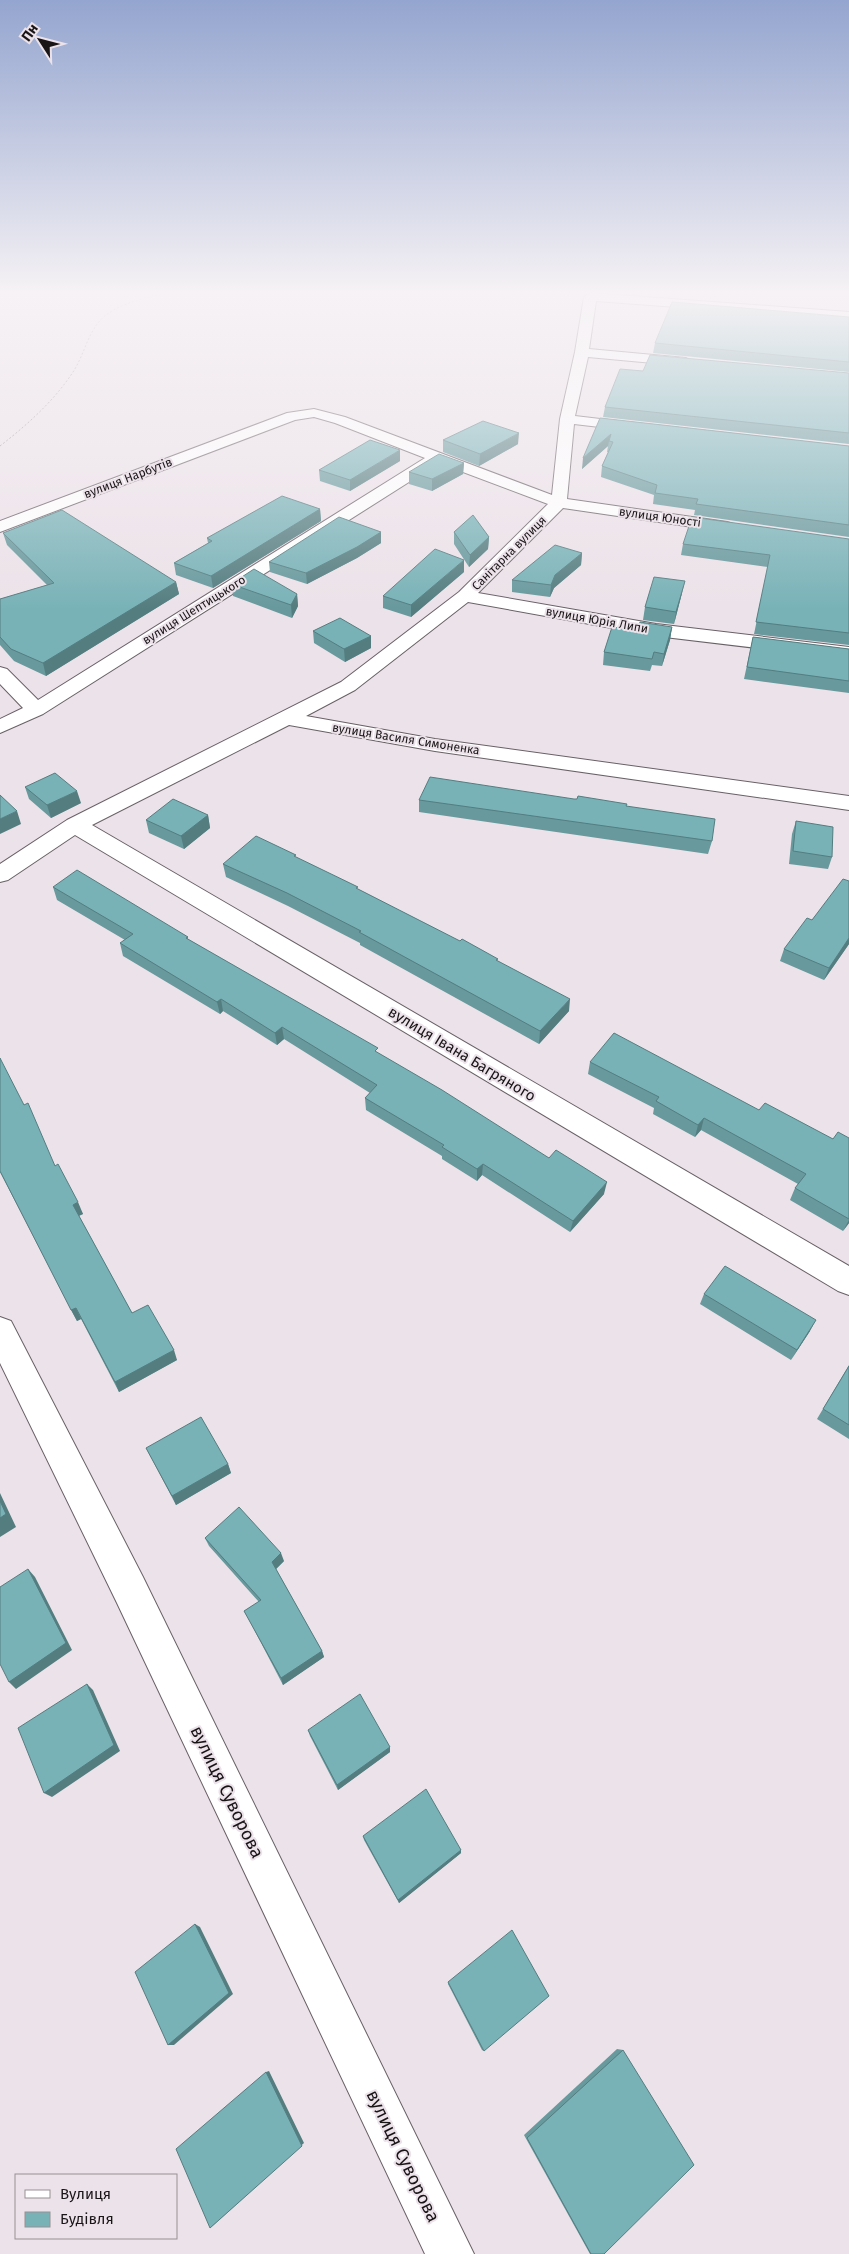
<svg xmlns="http://www.w3.org/2000/svg" width="849" height="2254" font-family="'Fira Sans',sans-serif">
<rect width="100%" height="100%" fill="#ece2e9"/>
<g fill="none" stroke-linecap="round" stroke-linejoin="round">
<g stroke="#696066" stroke-width="2">
<path id="minor" d="M590 293 849 312V320L596 301 589 349 686 358 693 362 686 366 588 357 575 416 634 423 641 427 634 431 574 424 567 499 727 522 733 524 735 527 733 530 727 532 563 508 478 593 656 624 849 647V659L656 636 468 602 355 690 306 716 435 739 849 796V810L435 751 289 725 92 825 849 1266V1295L838 1291 75 835 8 880 0 882V864L67 820 341 682 459 592 548 504 439 463 43 714 0 733V719L23 708 0 684V667L7 669 38 700 425 458 335 423 314 417 295 420 0 532V521L287 413 314 409 345 417 552 495 560 419 575 352 584 297Z
M0 1317 11 1321 143 1577 474 2254H425L117 1603 0 1363Z"/>
</g>
<path stroke="#a49ca1" stroke-width="1" stroke-dasharray="2 2" stroke-linecap="butt" d="M559 293 570 296
M0 446C27 425 54 401 73 372 85 354 88 329 106 315 123 302 147 298 167 293"/>
<use href="#minor" fill="#fff" fill-rule="evenodd"/>
</g>
<path fill="#67999d" d="M849 317V372L653 353 655 343Z
M643 371 849 373V444L603 417 605 407Z
M600 418 849 446V537L694 515 695 510 653 504 654 495 601 477 602 466 608 452H607L608 446 582 469Z
M443 440 518 444 479 466 443 452Z
M400 461 350 491 320 481 319 470Z
M464 463 463 474 432 491 409 484V472Z
M320 509 321 521 213 588 176 575 174 563 208 543 207 538Z
M381 532V543L357 558 307 584 270 572 269 562Z
M454 532 489 537 488 549 469 567 454 544Z
M3 533 176 582 179 594 46 676 14 661 0 645V599L47 585 7 545Z
M849 539V645L754 634 768 567 681 555 683 544Z
M582 553 581 565 554 588 550 597 512 592V580Z
M464 572 411 617 383 608V596Z
M231 584 297 594 298 606 292 618 233 596Z
M682 593 674 624 643 620 645 607Z
M672 627 670 640 662 666 652 665 650 671 603 665 604 652 638 630Z
M313 631 371 636V648L345 662 314 643Z
M753 637 849 649V693L744 679Z
M25 787 81 803 51 818 29 799Z
M574 799 626 806 712 841 708 854 419 812V800Z
M208 815 210 828 184 849 149 833 146 820Z
M796 821 832 857 828 869 789 864 792 834Z
M297 858 498 961 569 1011 539 1044 360 945V943L288 906 226 877 223 864Z
M849 881V944L824 980 780 961 784 949Z
M53 887 188 937V939L378 1053 604 1194 570 1232 482 1175 477 1181 442 1159V1156L366 1110 365 1098 370 1093 284 1039 277 1045 223 1011 220 1014 123 956 120 943 125 940 57 900Z
M590 1062 759 1110 833 1139 849 1138V1223L843 1231 790 1200 795 1188 798 1184 701 1130 695 1137 653 1114 654 1108 588 1074Z
M55 1166 83 1214 79 1216 132 1313 177 1360 119 1392 81 1319 77 1321 0 1172Z
M704 1294 810 1331 791 1360 700 1304Z
M849 1365V1439L817 1419Z
M146 1448 228 1464 231 1473 176 1505Z
M205 1538 284 1561 276 1569 322 1651 324 1657 283 1685 248 1618 244 1611 259 1602 209 1546Z
M308 1730 390 1747V1752L338 1790 310 1736Z
M363 1836 461 1850V1853L399 1903 364 1840Z
M448 1982 484 2051 482 2050 448 1984Z
M617 2049 623 2050 604 2254H590L524 2135Z"/>
<path fill="#547d80" d="M519 433 518 444 479 466 480 454Z
M611 434 609 441 608 446 582 469 583 458Z
M400 450V461L350 491V480Z
M464 463 463 474 432 491V479Z
M320 509 321 521 213 588 211 576Z
M381 532V543L357 558 307 584 306 573Z
M489 537 488 549 469 567 470 555Z
M582 553 581 565 554 588 550 597 551 585 555 575Z
M464 560V572L411 617V605Z
M685 581 682 593 674 624 676 612Z
M176 582 179 594 46 676 43 663Z
M297 594 298 606 292 618 291 605Z
M672 627 670 640 662 666 664 654Z
M371 636V648L345 662 344 649Z
M77 791 81 803 51 818 47 805Z
M17 811 21 824 0 834V819Z
M208 815 210 828 184 849 181 836Z
M849 938V944L824 980 829 968Z
M221 999 223 1011 220 1014 217 1002Z
M570 999 569 1011 539 1044 540 1031Z
M282 1027 284 1039 277 1045 275 1033Z
M704 1118 701 1130 695 1137 698 1125Z
M483 1164 482 1175 477 1181V1169Z
M607 1182 604 1194 570 1232 573 1221Z
M78 1202 83 1214 78 1216 73 1205Z
M849 1220V1223L843 1231Z
M76 1308 81 1319 77 1321 71 1310Z
M816 1320 810 1331 791 1360 797 1350Z
M174 1350 177 1360 119 1392 115 1382Z
M228 1464 231 1473 176 1505 172 1496Z
M0 1493 16 1527 0 1537Z
M281 1553 284 1561 275 1570 272 1562Z
M28 1569 35 1577 72 1650 16 1689 9 1682Z
M322 1651 324 1657 283 1685 281 1678Z
M87 1684 93 1690 120 1751 52 1797 44 1793Z
M390 1747V1752L338 1790 337 1785Z
M461 1850V1853L399 1903 398 1900Z
M195 1924 200 1927 233 1994 174 2045H168Z
M269 2071 304 2143 210 2228 266 2072Z"/>
<path fill="#78b2b7" stroke="#547d80" d="M672 302 849 317V362L655 343Z
M650 355 849 373V433L605 407 620 369 643 371Z
M600 418 849 446V525L696 504 698 499 655 493 657 485 602 466 613 442 609 441 611 434 583 458Z
M483 421 519 433 480 454 443 440Z
M370 440 400 450 350 480 319 470Z
M439 454 464 463 432 479 409 472Z
M282 496 320 509 211 576 174 563 212 541 207 538Z
M62 510 176 582 43 663 11 649 0 637V599L54 583 3 533Z
M473 515 489 537 470 555 454 532Z
M339 517 381 532 357 547 306 573 269 562Z
M692 517 849 539V633L756 622 770 555 683 544Z
M555 545 582 553 555 575 551 585 512 580Z
M435 549 464 560 411 605 383 596Z
M254 569 297 594 291 605 231 584Z
M654 577 685 581 676 612 645 607Z
M340 618 371 636 344 649 313 631Z
M640 622 672 627 664 654 654 652 652 659 604 652 612 627 638 630Z
M753 637 849 649V681L747 667Z
M55 773 77 791 47 805 25 787Z
M430 777 574 799H577L578 796 627 804 626 806 715 819 712 841 419 800Z
M0 795 17 811 0 819Z
M173 799 208 815 181 836 146 820Z
M796 821 833 827 832 857 793 851Z
M256 836 296 855 294 856 358 887 356 888 460 941 462 939 498 959 496 960 570 999 540 1031 359 932 361 931 287 893 223 864Z
M77 870 188 937 186 938 378 1048 375 1051 442 1090 549 1158 556 1150 607 1182 573 1221 483 1164 477 1169 442 1147 444 1145 365 1098 377 1085 282 1027 275 1033 221 999 217 1002 120 943 133 934 53 887Z
M843 879 849 881V938L829 968 784 949 807 918 812 920Z
M614 1033 759 1110 765 1103 833 1139 838 1132 849 1138V1219L795 1188 806 1174 704 1118 698 1125 656 1101 659 1097 590 1062Z
M0 1058 24 1105 28 1103 55 1166 58 1164 78 1202 73 1205 132 1313 148 1305 174 1350 115 1382 76 1308 71 1310 0 1171Z
M725 1266 816 1320 797 1350 704 1294Z
M849 1366V1425L823 1409Z
M201 1417 228 1464 172 1496 146 1448Z
M0 1501 6 1514 0 1518Z
M239 1507 281 1553 272 1562 322 1651 281 1678 244 1611 261 1600 205 1538Z
M28 1569 66 1643 9 1682 0 1664V1587Z
M87 1684 114 1745 44 1793 18 1728Z
M360 1694 390 1747 337 1785 308 1730Z
M426 1789 461 1850 398 1900 363 1836Z
M195 1924 229 1993 168 2045 135 1972Z
M512 1930 549 1996 484 2051 448 1982Z
M623 2050 694 2165 604 2254H591L527 2138Z
M266 2072 302 2146 210 2228 176 2149Z"/>
<linearGradient id="sky" x2="0" y2="1"><stop stop-color="#94a5cf"/><stop offset="0.48" stop-color="#f6f2f5"/><stop offset="1" stop-color="#f6f2f5" stop-opacity="0"/></linearGradient>
<rect width="849" height="609" fill="url(#sky)"/>
<g text-anchor="middle" dominant-baseline="central" stroke-width="4" stroke-linejoin="round" paint-order="stroke">
<g font-size="12" fill="#191517" stroke="#ece2e9">
<text transform="translate(128 478) rotate(-21)">вулиця Нарбутів</text>
<text transform="translate(660 517) rotate(8)">вулиця Юності</text>
<text transform="translate(509 553) rotate(-45)">Санітарна вулиця</text>
<text transform="translate(194 610) rotate(-32)">вулиця Шептицького</text>
<text transform="translate(597 620) rotate(10)">вулиця Юрія Липи</text>
<text transform="translate(406 739) rotate(9)">вулиця Василя Симоненка</text>
</g>
<g font-size="15" fill="#191517" stroke="#ece2e9">
<text transform="translate(462 1054) rotate(31)">вулиця Івана Багряного</text>
</g>
<g font-size="18" fill="#191517" stroke="#ece2e9">
<text transform="translate(227 1792) rotate(64)">вулиця Суворова</text>
<text transform="translate(403 2156) rotate(64)">вулиця Суворова</text>
</g>
</g>
<rect x="15" y="2174" width="162" height="65" fill="#ece2e9" stroke="#989095"/>
<rect x="25" y="2190" width="25" height="8" fill="#ffffff" stroke="#989095"/>
<text x="60" y="2199" font-size="15" fill="#191517">Вулиця</text>
<rect x="25" y="2212" width="25" height="15" fill="#78b2b7" stroke="#989095"/>
<text x="60" y="2224" font-size="15" fill="#191517">Будівля</text>
<g transform="translate(40 40) rotate(306)" stroke="#ece2e9" stroke-width="4" paint-order="stroke">
<path d="M0-4L9 19L0 12L-9 19Z" fill="#191517"/>
<text y="-8" font-size="14" font-weight="bold" text-anchor="middle" fill="#191517">Пн</text>
</g>
</svg>
